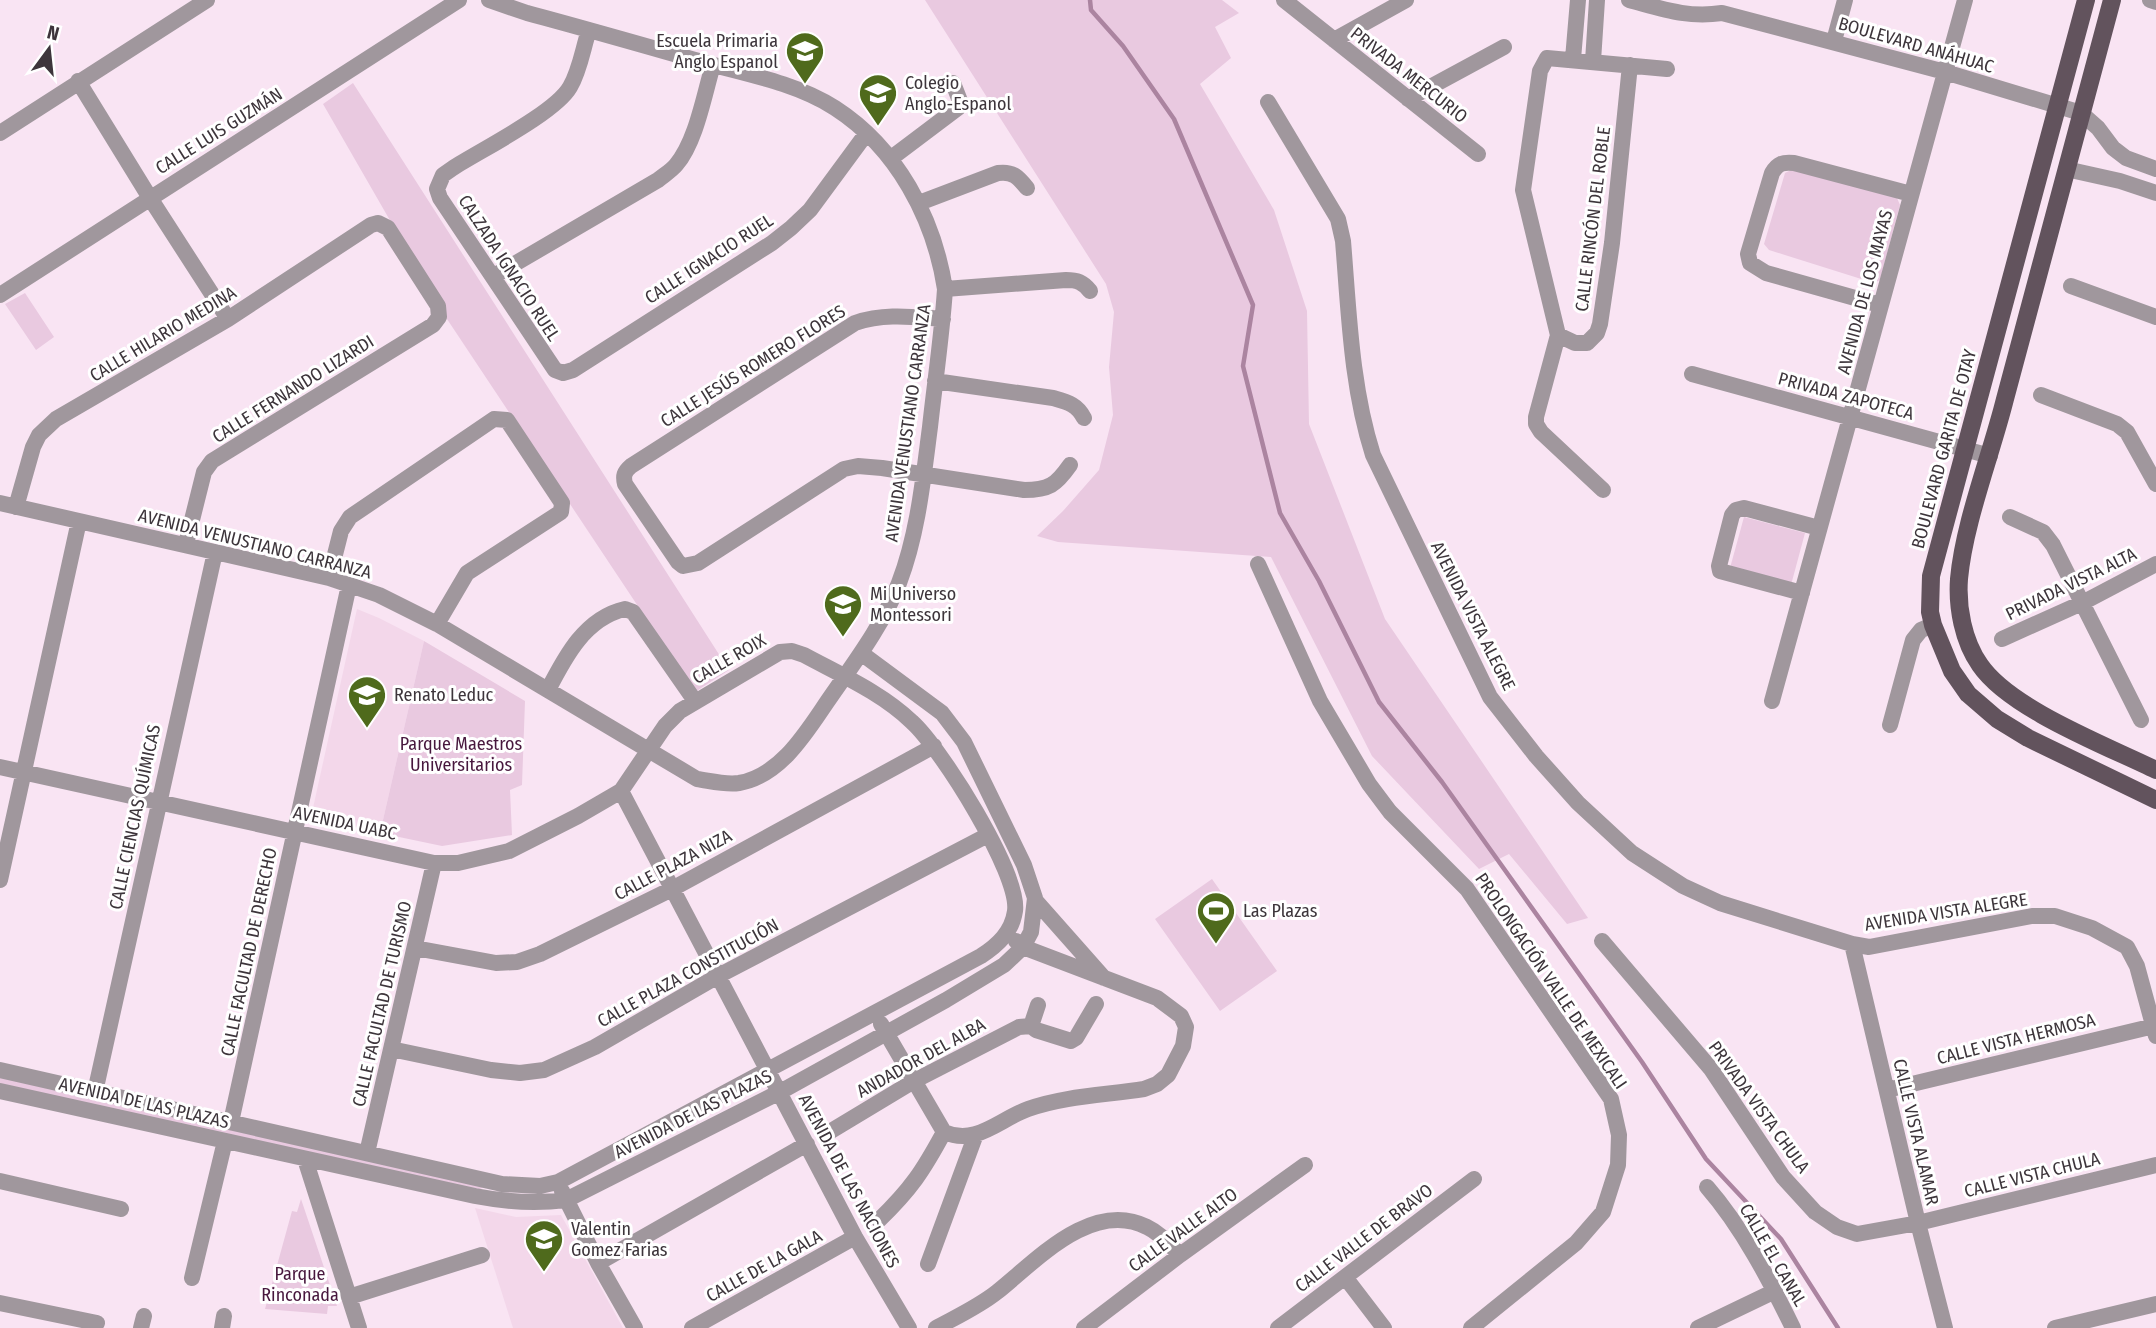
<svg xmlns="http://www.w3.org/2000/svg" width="2156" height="1328" font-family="'Fira Sans Condensed',sans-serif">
<rect width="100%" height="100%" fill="#f9e4f3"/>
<path fill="#f3d7ea" d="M357 609 379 618 424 641 380 833 311 817Z
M475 1208 516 1217 561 1215 623 1328H513Z"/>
<path fill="#e9c9e0" d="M925 0H1222L1239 13 1215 27 1231 58 1200 84 1274 210 1307 311 1309 424 1385 619 1588 918 1567 924 1509 854 1479 869 1372 756 1271 557 1058 542 1037 536 1063 511 1099 470 1113 415 1109 367 1114 312 1106 284Z
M353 83 729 670 695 692 445 316 323 104Z
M1793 169 1897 198 1900 205 1880 280 1874 283 1769 250 1764 244 1785 173Z
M25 293 54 337 36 350 5 304Z
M1744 517 1805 533 1791 585 1730 568Z
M424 641 525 701 522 785 510 790 512 835 442 846 380 833Z
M1212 879 1277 971 1220 1011 1155 919Z
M0 1077 489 1185 473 1192 0 1090Z
M301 1199 337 1306H328L327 1314 265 1309 292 1211 297 1212Z"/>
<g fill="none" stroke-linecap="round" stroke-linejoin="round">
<path stroke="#ab84a0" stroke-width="4.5" d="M1090 0 1091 10 1123 46 1174 119 1253 305 1243 366 1280 513 1319 581 1379 702 1442 782 1642 1062 1706 1159 1781 1239 1838 1328"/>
<path stroke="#a0979d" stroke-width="16" d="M1284 0 1478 154
M1629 0C1663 9 1687 18 1722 13L1945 72 2081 113 2098 128 2113 148 2126 158 2156 169
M2150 0 2156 2
M589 30C583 48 580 70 570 87 555 113 481 150 453 168L443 175 437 189 440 198 555 370 563 373 573 370 772 243 791 228 810 210 866 134
M1334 40 1406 0
M1834 41 1845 0
M1573 59 1578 0
M1593 61 1597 0
M78 81 150 198 228 319
M1408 99 1504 47
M1268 102 1338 219 1343 241C1349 313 1351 386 1373 455L1490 697 1536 756 1578 803 1632 853 1683 886 1720 903 1852 944 1869 947 2032 916H2055L2092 928 2127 947 2137 966 2156 1036
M0 133 207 0
M890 159 959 107 960 101 953 83
M2066 169 2120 181 2156 193
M919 203 998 173C1013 171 1018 177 1027 188
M494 276 658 180C664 175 671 171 676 165 696 142 704 95 713 65
M2071 286 2156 317
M945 289 1066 280C1077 280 1083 282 1090 291
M0 295 459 0
M1880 305 1766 273 1750 263 1748 254 1772 173C1778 163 1783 162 1794 163L1911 194
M943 319C912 317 885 313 855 323L631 466C624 472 623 476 625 484L678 562 683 566 698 563 844 469 858 466 882 468 1024 490C1049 490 1056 485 1070 465
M1558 335 1575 343H1587L1597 333 1600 324 1612 243 1630 65
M1692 374 1990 456
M935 381 1053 398C1067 402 1077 404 1084 418
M2041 395 2117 424 2127 432 2156 484
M1603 490 1541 432 1536 424V417L1558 335 1523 190 1540 71 1547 58 1667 69
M0 503 329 578 379 595 437 624 697 779C711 781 725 785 739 783 780 776 806 733 827 702 853 664 882 627 899 583 918 533 923 480 930 427 935 381 942 335 945 289 934 218 897 148 835 108 795 82 741 73 695 60 639 44 583 28 527 13L489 0
M16 507 33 447 39 435 56 419 228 319 371 225 378 223 388 228 438 306 439 317 433 325 212 461 204 472 186 544
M2010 517 2043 532 2053 545 2141 720
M1258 564 1320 701 1369 784 1390 812 1467 889 1611 1099 1619 1135 1618 1165 1603 1212 1576 1243 1471 1328
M329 578 341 531 350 517 494 419 507 420 562 503 561 512 467 573 437 624
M1802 593 1720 571 1719 566 1732 515 1736 510 1744 508 1819 528
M2002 639 2082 603 2156 564
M548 690C565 657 585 618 625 609L633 612 695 701
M1772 701C1837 468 1901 234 1965 0
M1890 725 1913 640 1921 630 1933 625
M0 767 434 863H458L509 851 578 816 621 791 665 726 680 711 780 652 792 651 804 655C841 675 882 693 912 722 941 748 1020 874 1015 911 1012 932 998 945 981 956L558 1182 540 1186 502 1184 0 1070
M621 791 855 1237 909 1328
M0 880 79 521
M1035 900 1104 978
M1602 941 1711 1069 1783 1177 1815 1212 1837 1227 1857 1234 1918 1223 2156 1165
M1852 944 1918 1223 1945 1328
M415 948 496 963 517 962 540 954 672 889 934 746
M881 1024 944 1132
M1031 1026 1038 1005
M391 1049 491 1070 520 1073 544 1070 595 1047 718 976 988 835
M1887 1090 2154 1026
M0 1091 475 1196C506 1202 534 1204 566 1200L780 1092 946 1000 1004 965 1023 947 1031 932 1035 898 1024 865 964 742 942 713 861 653
M95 1092 215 552
M231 1122 349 585
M831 1131 914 1081 1019 1027 1031 1026 1036 1030 1071 1041 1076 1038 1096 1004
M944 1132C976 1146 998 1120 1028 1109 1064 1096 1106 1095 1144 1089L1157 1084 1168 1075 1183 1046 1186 1027 1181 1016 1157 998 1023 947 1016 941
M367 1153 434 863
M305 1159 359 1328
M0 1181 121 1209
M1707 1187C1742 1227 1770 1281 1793 1328
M562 1191 598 1263 635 1328
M879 1220C911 1189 923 1171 944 1132
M598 1263 807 1144
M928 1264 976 1134
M1345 1277 1384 1328
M192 1278 225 1141
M349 1297 482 1255
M0 1303 97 1323
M141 1328 144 1316
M222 1328 224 1316
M692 1328 855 1237
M936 1328C956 1317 978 1307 997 1292 1035 1262 1091 1199 1147 1227 1160 1233 1170 1245 1180 1255
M1084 1328 1180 1255 1305 1165
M1278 1328 1474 1179
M1698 1328 1775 1291
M2055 1328 2156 1304"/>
<path stroke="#62535d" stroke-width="18" d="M2086 0 1931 576 1930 612 1933 625 1952 671 1968 694 1997 719 2028 738 2156 800
M2112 0C2076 133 2040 266 2005 399 1991 455 1964 523 1959 579 1957 607 1963 641 1980 665 2010 709 2107 746 2156 770"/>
</g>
<defs>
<g id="school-pin" transform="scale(2.0125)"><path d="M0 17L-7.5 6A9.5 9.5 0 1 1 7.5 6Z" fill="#4f6a1c" stroke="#fff"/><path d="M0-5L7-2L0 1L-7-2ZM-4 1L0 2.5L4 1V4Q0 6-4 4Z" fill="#fff"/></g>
<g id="stadium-pin" transform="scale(2.0125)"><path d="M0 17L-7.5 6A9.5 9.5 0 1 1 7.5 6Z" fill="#4f6a1c" stroke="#fff"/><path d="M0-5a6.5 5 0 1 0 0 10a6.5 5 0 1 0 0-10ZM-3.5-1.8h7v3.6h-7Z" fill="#fff"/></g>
</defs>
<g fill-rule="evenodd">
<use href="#school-pin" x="805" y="51"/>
<use href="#school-pin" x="878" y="93"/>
<use href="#school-pin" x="843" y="604"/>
<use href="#school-pin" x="367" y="695"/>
<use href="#stadium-pin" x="1216" y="911"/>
<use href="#school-pin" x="544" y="1239"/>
</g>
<g text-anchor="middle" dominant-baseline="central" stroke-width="6" stroke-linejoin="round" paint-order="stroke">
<g font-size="18" fill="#3d353b" stroke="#fff" text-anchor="start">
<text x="778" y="41" text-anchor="end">Escuela Primaria<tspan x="778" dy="21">Anglo Espanol</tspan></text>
<text x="905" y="83">Colegio<tspan x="905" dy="21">Anglo-Espanol</tspan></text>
<text x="870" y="594">Mi Universo<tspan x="870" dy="21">Montessori</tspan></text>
<text x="394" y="695">Renato Leduc</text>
<text x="1243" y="911">Las Plazas</text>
<text x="571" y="1229">Valentin<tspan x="571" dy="21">Gomez Farias</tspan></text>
</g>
<g font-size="18" fill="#3d353b" stroke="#fff">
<text transform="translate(1916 45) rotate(16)">BOULEVARD ANÁHUAC</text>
<text transform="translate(1409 75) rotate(38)">PRIVADA MERCURIO</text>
<text transform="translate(219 131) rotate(-32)">CALLE LUIS GUZMÁN</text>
<text transform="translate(1593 219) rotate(-83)">CALLE RINCÓN DEL ROBLE</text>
<text transform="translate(709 259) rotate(-33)">CALLE IGNACIO RUEL</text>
<text transform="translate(509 268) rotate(57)">CALZADA IGNACIO RUEL</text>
<text transform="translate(1865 292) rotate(-75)">AVENIDA DE LOS MAYAS</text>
<text transform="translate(163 334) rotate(-31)">CALLE HILARIO MEDINA</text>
<text transform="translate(753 366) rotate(-32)">CALLE JESÚS ROMERO FLORES</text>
<text transform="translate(293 389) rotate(-32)">CALLE FERNANDO LIZARDI</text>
<text transform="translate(1846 396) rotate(15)">PRIVADA ZAPOTECA</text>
<text transform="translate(908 423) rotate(-82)">AVENIDA VENUSTIANO CARRANZA</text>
<text transform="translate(1944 449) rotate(-75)">BOULEVARD GARITA DE OTAY</text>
<text transform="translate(255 544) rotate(14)">AVENIDA VENUSTIANO CARRANZA</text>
<text transform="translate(2071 584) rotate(-26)">PRIVADA VISTA ALTA</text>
<text transform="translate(1473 616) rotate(63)">AVENIDA VISTA ALEGRE</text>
<text transform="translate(729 659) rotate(-30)">CALLE ROIX</text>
<text transform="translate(135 817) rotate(-78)">CALLE CIENCIAS QUÍMICAS</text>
<text transform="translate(345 823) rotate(12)">AVENIDA UABC</text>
<text transform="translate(673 865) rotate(-28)">CALLE PLAZA NIZA</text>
<text transform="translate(1946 912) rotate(-9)">AVENIDA VISTA ALEGRE</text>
<text transform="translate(249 952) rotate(-78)">CALLE FACULTAD DE DERECHO</text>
<text transform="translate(688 973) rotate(-29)">CALLE PLAZA CONSTITUCIÓN</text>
<text transform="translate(1551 981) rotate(56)">PROLONGACIÓN VALLE DE MEXICALI</text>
<text transform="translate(382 1004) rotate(-77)">CALLE FACULTAD DE TURISMO</text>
<text transform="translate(2016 1039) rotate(-14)">CALLE VISTA HERMOSA</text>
<text transform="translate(921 1058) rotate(-29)">ANDADOR DEL ALBA</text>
<text transform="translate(144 1103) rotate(13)">AVENIDA DE LAS PLAZAS</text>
<text transform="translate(1759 1107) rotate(54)">PRIVADA VISTA CHULA</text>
<text transform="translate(693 1114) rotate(-27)">AVENIDA DE LAS PLAZAS</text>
<text transform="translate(1916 1132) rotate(77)">CALLE VISTA ALAMAR</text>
<text transform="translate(2032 1175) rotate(-14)">CALLE VISTA CHULA</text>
<text transform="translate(849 1181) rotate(62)">AVENIDA DE LAS NACIONES</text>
<text transform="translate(1183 1230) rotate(-36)">CALLE VALLE ALTO</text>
<text transform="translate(1364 1238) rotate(-37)">CALLE VALLE DE BRAVO</text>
<text transform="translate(1773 1255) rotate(60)">CALLE EL CANAL</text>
<text transform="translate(764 1266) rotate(-29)">CALLE DE LA GALA</text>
</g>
<g font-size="18" fill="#47173d" stroke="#fff">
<text x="461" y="744">Parque Maestros<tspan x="461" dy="21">Universitarios</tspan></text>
<text x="300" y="1274">Parque<tspan x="300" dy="21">Rinconada</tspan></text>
</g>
</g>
<g transform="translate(49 49) rotate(15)" stroke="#ffffff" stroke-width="5" paint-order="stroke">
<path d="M0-5L12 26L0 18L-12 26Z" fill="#3d353b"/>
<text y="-10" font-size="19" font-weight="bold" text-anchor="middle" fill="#3d353b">N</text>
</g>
</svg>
